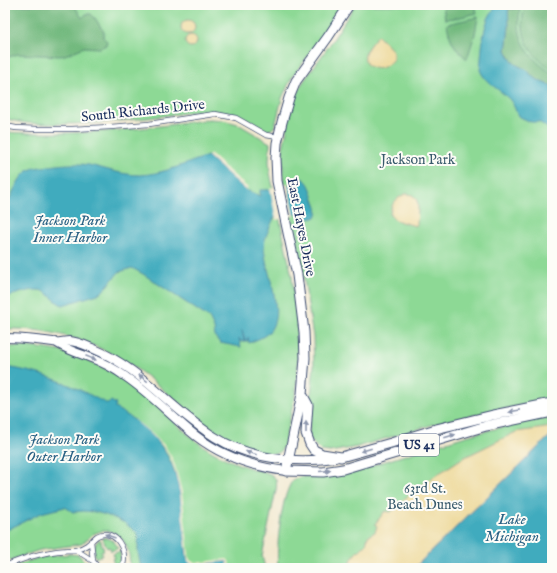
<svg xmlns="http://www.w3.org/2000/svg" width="557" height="573" font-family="'IM FELL English',serif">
<rect width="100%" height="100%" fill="#fdfcf7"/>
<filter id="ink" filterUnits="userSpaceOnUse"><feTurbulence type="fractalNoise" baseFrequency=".025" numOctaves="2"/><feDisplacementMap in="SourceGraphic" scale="8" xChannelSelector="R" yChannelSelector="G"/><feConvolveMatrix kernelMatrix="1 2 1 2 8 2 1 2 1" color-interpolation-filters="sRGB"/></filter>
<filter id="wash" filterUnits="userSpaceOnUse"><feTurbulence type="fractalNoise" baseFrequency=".012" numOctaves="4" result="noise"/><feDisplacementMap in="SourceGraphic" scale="16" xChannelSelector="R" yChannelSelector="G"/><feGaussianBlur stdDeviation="0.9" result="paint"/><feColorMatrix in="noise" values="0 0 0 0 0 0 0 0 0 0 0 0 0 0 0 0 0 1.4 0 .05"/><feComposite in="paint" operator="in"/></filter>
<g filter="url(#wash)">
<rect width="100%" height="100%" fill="#f2e9d0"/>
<path fill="#8dd995" stroke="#54847a" d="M5 5H342L324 34 291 79 282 98 275 126C266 138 251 121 242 117 236 114 228 112 221 112 214 111 205 114 199 111 152 118 104 124 56 124 39 124 21 124 5 118Z
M355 5H552V399L445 421 357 447 330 452 321 451 309 439 310 404 314 366 313 337 303 272 283 179V148L291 111 301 85 313 68 329 46Z
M209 119 223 120 238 124 270 143 269 161 270 173 292 277 297 321 298 364 296 391 284 445 280 452 276 454C221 451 185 405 145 375 105 345 55 327 5 329V132C74 136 141 130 209 119Z
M18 346C41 348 65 350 86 359 107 369 126 380 144 394 167 412 185 436 211 451 223 458 237 464 250 468 257 471 267 471 273 476 277 479 277 485 276 490L262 556 265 568H228L227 561 193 568H129C132 550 123 532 104 530L93 534 82 544 40 550 5 562V347Z
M552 417V434L414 568H278C276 548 281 495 293 480L300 477 332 475 354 471 466 436 523 422Z
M102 538C109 537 115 541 118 548L111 551 110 547 107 548Z
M100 539 104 550 101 551 103 555 96 558C93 551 93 544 100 539Z
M120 551 121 559 119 568H116L112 559 115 558 113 554Z
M69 554 79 555 90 568H9L41 557Z"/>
<path fill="#72b97e" stroke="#46746e" d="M5 5H74L82 18 86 14H91L95 18 104 32 103 37 107 41 106 45 100 48 84 47 68 54 61 56 18 54 9 57 6 55 8 38 5 34Z
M443 5H475L477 13 457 18 445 19Z
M525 5H552V70C528 55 517 32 525 5Z
M519 8 520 11C515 38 529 59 552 73V86L541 82 532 76 527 70 514 64 510 58 506 50 509 26 507 10Z
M478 17 475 34 467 59C454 48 450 41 447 24Z"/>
<path fill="#eeda9e" stroke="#84847e" d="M181 27a7 7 0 1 1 14 0a7 7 0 1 1-14 0Z
M378 35 379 36 393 51V59C386 68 378 72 367 65 360 54 370 45 378 35Z
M185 41a6 6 0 1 1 12 0a6 6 0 1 1-12 0Z
M405 194C423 193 417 212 417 225L415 226C407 223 395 222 390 215 391 203 396 199 405 194Z
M552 427V434L414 568H346C352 562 351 557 358 551V552L366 544 368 536 375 532 377 526 375 524 385 511 391 512 415 489 461 459 516 432Z"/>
<path fill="#3fabbe" stroke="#2d6d8e" d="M494 5H508L509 26 506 50 510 58 515 64 527 70 532 76 541 82 552 86V131L539 122H531L518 116C515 109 513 102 507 97 498 88 485 83 480 70 482 53 482 21 494 10Z
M208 156 246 190 260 196V190C269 190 279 189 288 186 291 185 292 182 295 180 306 173 311 188 313 196 315 204 320 209 316 217 308 221 304 217 297 214L274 218C270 227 264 238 264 247 265 271 287 314 268 333 263 338 255 340 249 343L248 337V341H245L242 330 244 341 241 342 239 338 241 347 220 343 215 337 214 328 209 318 143 274 132 268 119 272 101 293 63 305C56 303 52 296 45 292 36 286 16 295 5 297V199L10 198C15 189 19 176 29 170 35 167 43 167 50 166 63 164 76 163 89 165 107 169 122 175 140 175 164 174 186 163 208 156Z
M5 367C37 371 66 382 94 397 99 400 103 401 108 404L111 401 116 404 115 408C184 446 180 488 187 558L194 565 227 561 228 568H141L138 552V534L125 523 112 517 96 512 83 511 73 512 65 507 41 513 5 531Z
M552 434V568H414Z"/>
<path fill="#f2e9d0" d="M210 154 248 188 246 190 208 156Z
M288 184 294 216 276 220 270 188Z
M134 419 149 431 164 445 171 456 175 466 182 493 189 556 190 560 195 563 227 559 229 561 230 568H228L227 561 194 565 191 564 188 561 180 493 175 470 170 457 161 444 149 432 134 420Z"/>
</g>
<g filter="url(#ink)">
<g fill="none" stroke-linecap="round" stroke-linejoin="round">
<g stroke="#3b4b6f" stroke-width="6">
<path id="street" d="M5 126 16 128 37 129H72L110 127 149 124 215 114 236 118 266 135 278 137
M91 541 93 561 98 568
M93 561 76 550C80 549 84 547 87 545 91 542 93 539 97 536 105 531 116 536 120 544 125 552 125 560 122 568
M5 566C29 556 50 550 76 550"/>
</g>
<g stroke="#3b4b6f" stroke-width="10">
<path id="primary" d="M5 338C21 338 37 340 53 342 58 343 64 341 69 341 76 341 85 345 92 348 143 369 170 409 215 437 250 459 294 464 335 458
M55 342C66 349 74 352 86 356 100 361 114 368 126 377 152 395 172 417 196 436 223 457 254 467 286 471"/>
</g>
<g stroke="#3b4b6f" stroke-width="11">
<path id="highway" d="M349 5 328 37 296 81 289 98 282 122 277 143 276 158 277 181 297 275 304 332 305 358 302 394 286 471 323 472 343 469 486 426 552 412
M302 394 308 405 306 433 310 444 314 450 322 454 341 457 391 443 436 429 493 415 552 403"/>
</g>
<use href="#street" stroke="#fff" stroke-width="4.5"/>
<use href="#primary" stroke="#fff" stroke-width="8"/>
<use href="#highway" stroke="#fff" stroke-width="9"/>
</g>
<defs><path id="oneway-solid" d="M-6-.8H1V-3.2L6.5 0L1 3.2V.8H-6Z"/></defs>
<g fill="#8d97ae">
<use href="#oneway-solid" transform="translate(91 358) rotate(22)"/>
<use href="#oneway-solid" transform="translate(143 378) rotate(-142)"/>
<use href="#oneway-solid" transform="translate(514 411) rotate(169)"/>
<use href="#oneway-solid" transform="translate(306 427) rotate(-90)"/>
<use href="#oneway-solid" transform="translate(450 436) rotate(-16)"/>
<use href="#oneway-solid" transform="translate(366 450) rotate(164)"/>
<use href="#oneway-solid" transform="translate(251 453) rotate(-162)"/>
<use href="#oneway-solid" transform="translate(325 471) rotate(-5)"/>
<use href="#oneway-solid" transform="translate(110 536) rotate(-160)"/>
</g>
</g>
<g text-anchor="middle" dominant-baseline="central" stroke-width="4" stroke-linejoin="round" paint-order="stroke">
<rect fill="#fdfcf7" stroke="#5f6c8c" stroke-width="1" x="399" y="434" width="40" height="22" rx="3"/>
<g font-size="13" font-weight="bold" fill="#1b2f5e">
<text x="419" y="445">US 41</text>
</g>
<g font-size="14" fill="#1b2f5e" stroke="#fdfcf7">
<text transform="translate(143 111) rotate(-6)">South Richards Drive</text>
<text transform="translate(301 227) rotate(79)">East Hayes Drive</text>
</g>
<g font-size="14" fill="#385a6c" stroke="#fdfcf7">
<text x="418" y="160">Jackson Park</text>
<text x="425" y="489">63rd St.<tspan x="425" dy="16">Beach Dunes</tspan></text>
</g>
<g font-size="15" font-style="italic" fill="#296184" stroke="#fdfcf7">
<text x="70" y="220">Jackson Park<tspan x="70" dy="17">Inner Harbor</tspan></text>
<text x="64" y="439">Jackson Park<tspan x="64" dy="17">Outer Harbor</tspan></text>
<text x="512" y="519">Lake<tspan x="512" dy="17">Michigan</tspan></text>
</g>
</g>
<rect width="557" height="573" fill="none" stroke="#fdfcf7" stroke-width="20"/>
</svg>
